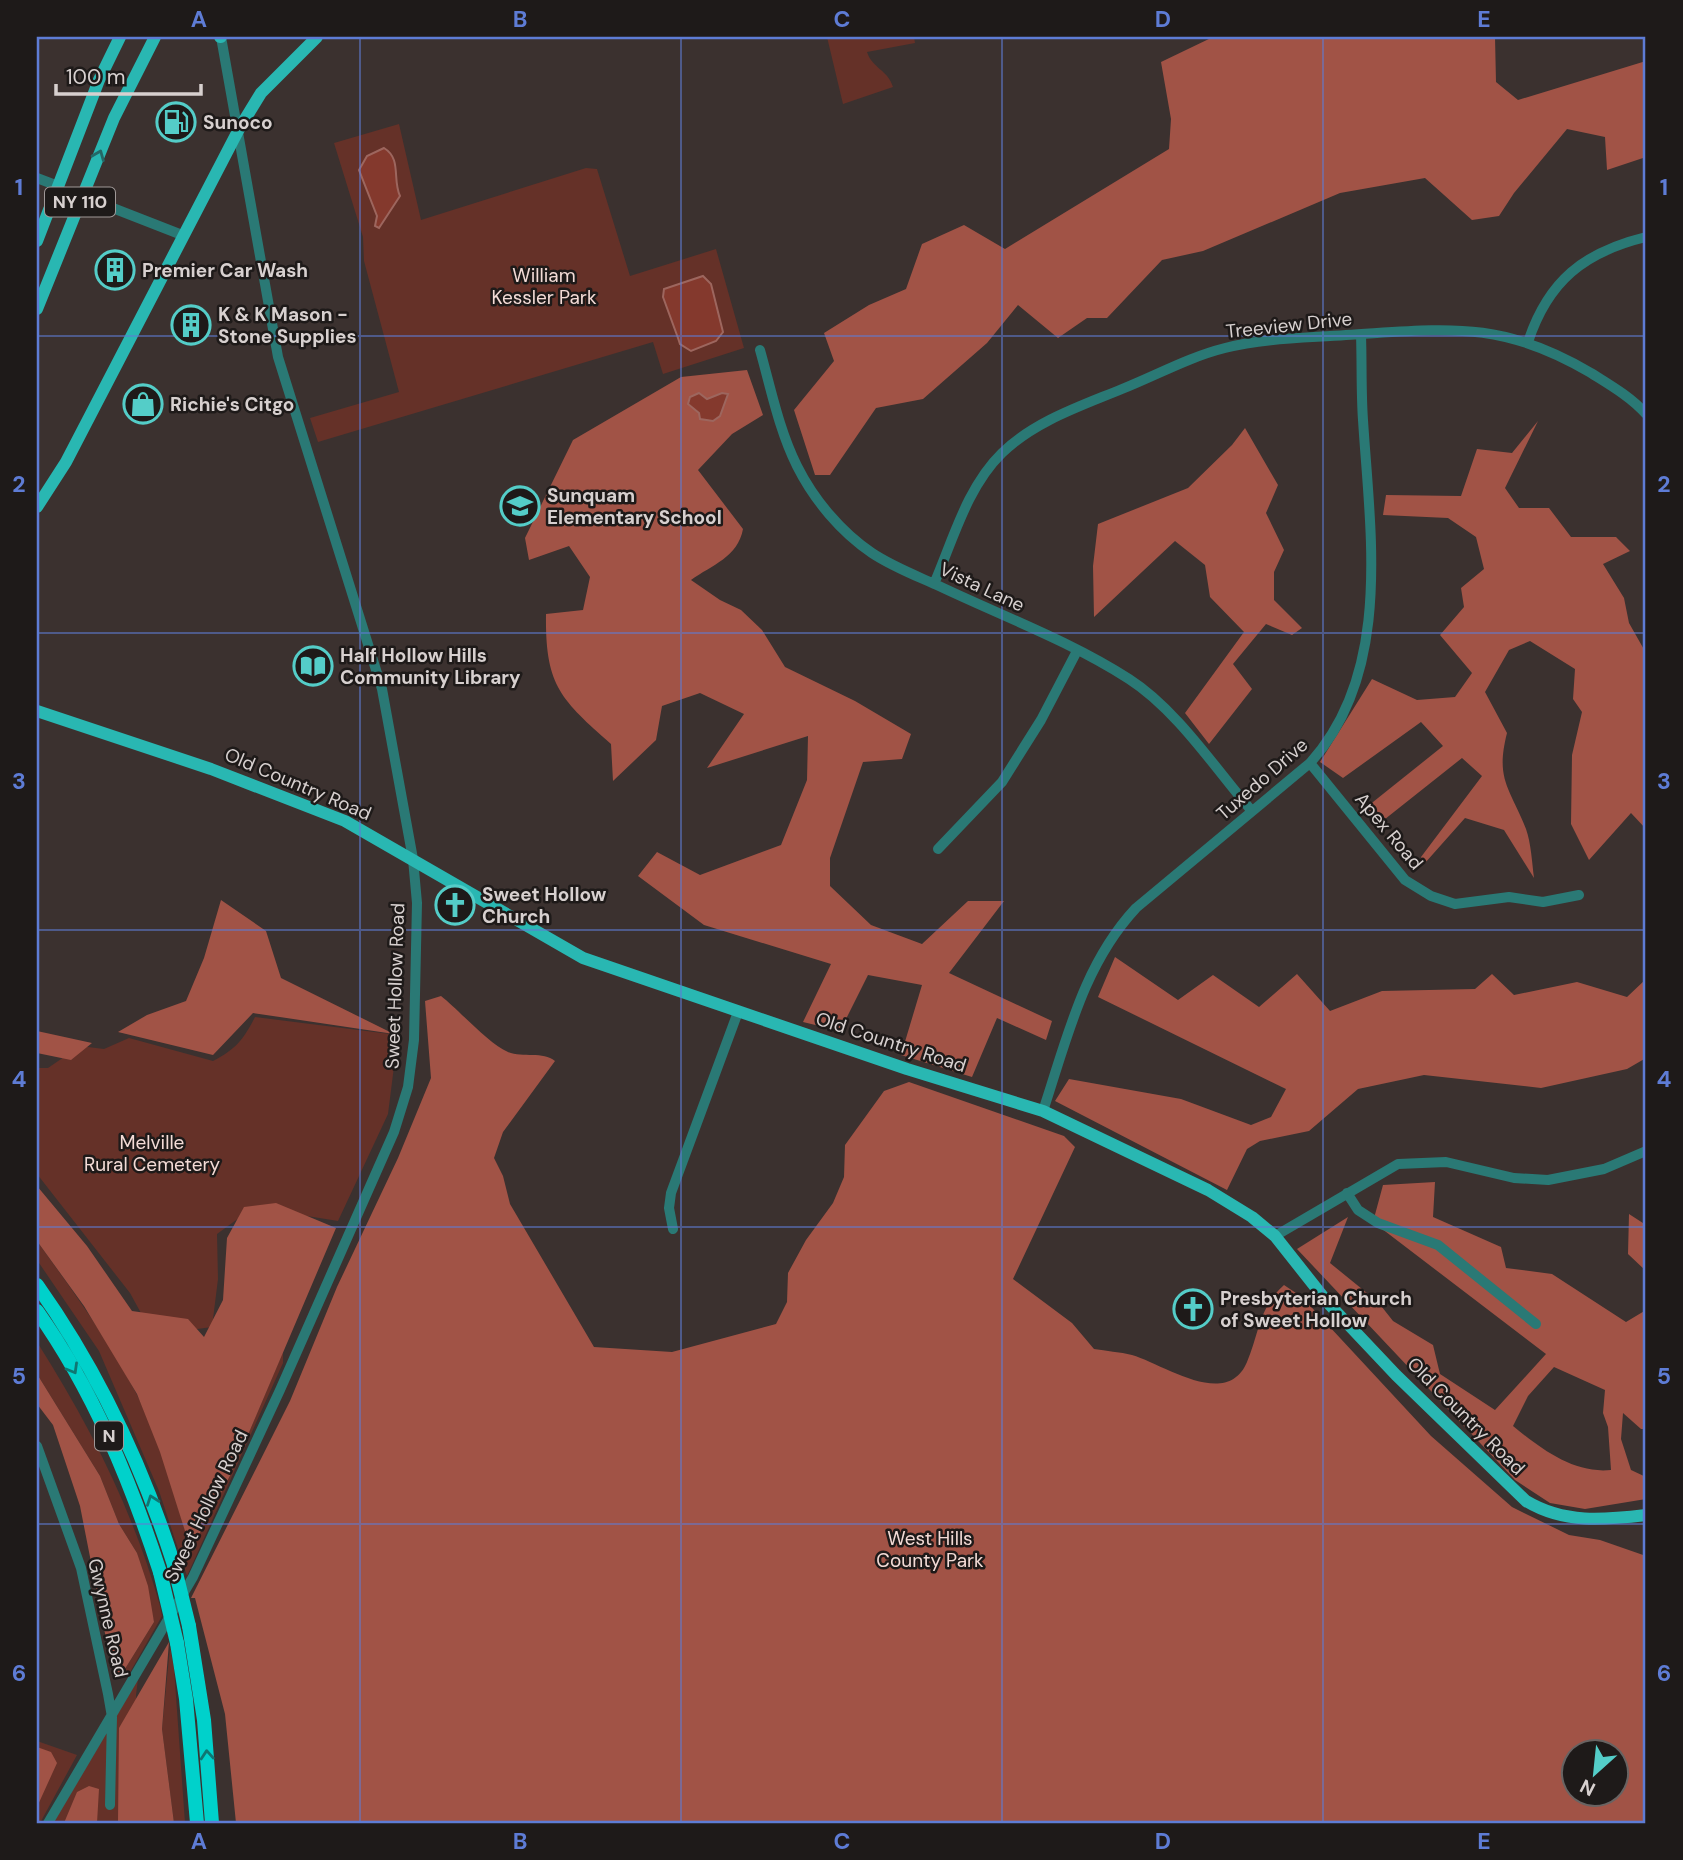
<svg xmlns="http://www.w3.org/2000/svg" width="1683" height="1860" font-family="'DM Sans',sans-serif">
<rect width="100%" height="100%" fill="#3b312f"/>
<path fill="#653128" d="M827 37H914L915 43 867 52C872 68 888 70 893 87L843 104Z
M399 124 421 220 586 168 597 169 630 276 716 249 744 348 663 374 653 342 318 442 310 418 399 392 364 261 363 237 334 143Z
M255 1017 398 1035 388 1114 338 1221 276 1211 243 1215 217 1234 218 1279 212 1327 153 1335 130 1293 37 1174V1068H48L80 1046 104 1049 129 1038 213 1061C235 1050 244 1039 255 1017Z
M37 1241C72 1290 108 1339 136 1393 162 1441 174 1498 191 1549L233 1470 283 1352V1363L187 1576 159 1491 99 1351 37 1260Z
M37 1342C90 1426 133 1510 160 1606L162 1616 129 1674 123 1678 120 1677 154 1622 137 1553 119 1524 100 1476 37 1374Z
M170 1647 174 1668 185 1823H174L162 1729Z
M138 1679 136 1695 147 1823H53Z
M37 1741 77 1755 40 1823H37Z"/>
<path fill="#a15346" fill-rule="evenodd" d="M1213 37H1495L1496 82 1518 100 1646 61V157L1607 170 1605 137 1567 129 1514 193 1499 216 1472 220 1425 178 1340 193 1203 251 1162 260 1107 318H1087L1058 338 1018 305 987 343 923 399 876 408 830 475H815L794 410 834 361 824 333 869 305 906 289 922 244 964 225 1005 249 1169 149 1171 119 1161 62Z
M747 370 763 415 732 434 698 470 743 529C738 557 712 565 691 580L720 600 741 610 762 630 785 667 855 701 911 734 902 759 863 762 830 858V886L871 925 922 944 968 901H1004L949 973 1052 1021 1046 1040 997 1018 972 1077 901 1055 922 985 868 975 840 1031 803 1022 831 964 704 925 638 876 657 852 700 875 781 845 807 780 808 736 707 768 744 714 700 693 662 706 656 740 613 781 611 744C560 699 545 685 546 614L583 610 590 577 569 546 529 560 525 538 573 440 681 377Z
M1538 421 1505 488 1519 508H1549L1571 537H1616L1630 551 1603 564 1624 598 1629 623 1646 653V829L1631 813 1589 860 1571 824 1572 755 1582 712 1573 699 1575 669 1530 641 1509 650 1485 692 1507 733C1495 780 1510 788 1526 829 1531 843 1532 862 1534 878L1504 830 1465 818 1425 863 1421 857 1482 776 1462 758 1375 827 1368 806 1443 746 1421 722 1343 778 1320 762 1372 679 1417 700 1455 697 1472 673 1440 635 1464 607 1461 588 1484 569 1476 537 1448 518 1383 515 1386 495 1461 496 1477 449 1512 453Z
M1245 428 1278 485 1266 513 1284 550 1274 572V600L1302 628 1292 635 1266 624 1233 664 1252 689 1209 744 1185 713 1244 632 1210 597 1205 565 1175 541 1094 617 1093 566 1098 524 1188 488 1232 445Z
M221 900 266 931 281 978 394 1034 253 1013 213 1055 118 1032 147 1015 186 1001 204 958Z
M1115 957 1178 1000 1213 975 1259 1007 1297 974 1330 1011 1382 991 1475 989 1492 974 1514 995 1577 982 1627 997 1646 979V1058L1627 1069 1541 1088 1424 1075 1358 1089 1309 1131 1260 1141 1247 1149 1227 1190 1055 1101 1069 1079 1181 1099 1251 1125 1271 1117 1286 1089 1098 997Z
M441 996C460 1011 489 1044 508 1052 523 1058 543 1051 555 1061L503 1132 494 1158 503 1176 510 1204 594 1347 672 1352 776 1324 787 1302 788 1273 806 1240 833 1203 844 1177 845 1145 884 1091 909 1082 1064 1136 1075 1147 1013 1279 1072 1323 1094 1349C1106 1351 1120 1352 1132 1355 1163 1364 1227 1410 1247 1362 1259 1334 1259 1307 1284 1285L1302 1297 1431 1436 1512 1507 1569 1535 1600 1540 1646 1556V1823H236L225 1714 195 1598H191L290 1401 337 1287 398 1158 431 1078 425 1001ZM1574 1752H1616V1794H1574Z
M37 1031 92 1043 71 1060 37 1053Z
M1435 1182 1433 1217 1501 1247 1506 1268 1552 1274 1626 1322 1646 1310V1429H1641L1623 1413 1621 1439 1631 1470 1646 1477V1499L1585 1509 1550 1503 1515 1480 1297 1249 1348 1217 1330 1263 1378 1302 1393 1321 1433 1345 1440 1374 1495 1410 1546 1354 1373 1222 1383 1185ZM1554 1367 1605 1390 1603 1413 1608 1427 1611 1470C1574 1474 1541 1449 1513 1426L1528 1396Z
M37 1186 87 1246 132 1311 188 1319 204 1337 223 1300 227 1238 244 1207 276 1203 336 1228 233 1470 191 1550 160 1452 137 1394 84 1306 37 1241Z
M1629 1214 1646 1225V1271L1628 1254Z
M37 1374 100 1476 119 1524 137 1553 148 1586 154 1622 120 1677 112 1669 80 1506 53 1425 37 1404Z
M169 1642 162 1729 174 1823H118L119 1728Z
M37 1747 51 1752 57 1763 37 1807Z
M89 1786 99 1789 97 1823H64L77 1792Z"/>
<path fill="#84392d" stroke="#9d665e" stroke-width="2" d="M384 148C402 159 392 179 400 196L379 228 375 226 377 216 359 170 367 156Z
M703 276 711 284 723 332 716 341 691 351 680 344 678 338 663 297 664 289Z
M699 393 707 399 722 393 728 394 720 416 713 421 700 419 699 413 688 404 690 397Z"/>
<g fill="none" stroke-linecap="round" stroke-linejoin="round">
<path stroke="#2a7975" stroke-width="10" d="M37 178 58 186
M82 196 182 235
M1528 342C1548 281 1584 252 1646 237
M760 350C771 389 779 430 797 466 814 500 841 532 872 553 893 567 917 576 939 586 1002 616 1070 641 1129 679 1176 709 1215 768 1251 810
M934 584C953 540 967 487 1002 453 1035 421 1081 406 1122 389 1157 375 1189 357 1225 348 1264 338 1307 338 1346 335 1446 329 1500 319 1591 373 1610 385 1631 397 1646 414
M1310 763 1405 880 1431 896 1455 904 1509 897 1543 902 1579 895
M938 849 1002 782 1041 720 1077 651
M1043 1111C1067 1039 1083 965 1136 908L1310 763C1393 672 1370 532 1363 420 1361 392 1362 363 1361 335
M1347 1193 1358 1210 1378 1223 1438 1245 1536 1324
M673 1229 669 1208 671 1193 738 1012
M1275 1236 1398 1164 1446 1162 1514 1178 1548 1180 1604 1169 1646 1151
M37 1446 81 1568 108 1694 112 1717 110 1805
M48 1823 193 1577 280 1390 394 1132 408 1087 414 1040 417 903 413 859 382 689 278 357 221 37"/>
<path stroke="#29b7b2" stroke-width="12" d="M220 37H221
M37 241 99 80 120 37
M37 309 114 118 155 37
M37 507 66 462 239 129 261 93 317 37
M37 711 211 769 345 821 583 958 907 1069 1043 1111 1208 1190 1252 1217 1275 1236 1328 1303 1396 1375 1526 1501C1564 1524 1604 1520 1646 1515"/>
<path stroke="#00d1cb" stroke-width="14" d="M37 1285C98 1371 142 1464 174 1565
M37 1311C93 1390 130 1480 160 1572
M189 1626 204 1720 212 1823
M177 1643 186 1699 197 1823"/>
<path stroke="#00d1cb" stroke-width="14" d="M174 1565 189 1626
M160 1572 177 1643"/>
</g>
<defs><path id="oneway-chevron" d="M-2-3.5L2.5 0L-2 3.5" fill="none" stroke-width="1.6" stroke-linecap="round" stroke-linejoin="round" transform="scale(1.75)"/></defs>
<use stroke="#246866" href="#oneway-chevron" transform="translate(99 155) rotate(-68)"/>
<g stroke="#0f7672">
<use href="#oneway-chevron" transform="translate(73 1369) rotate(60)"/>
<use href="#oneway-chevron" transform="translate(152 1500) rotate(-110)"/>
<use href="#oneway-chevron" transform="translate(207 1755) rotate(-94)"/>
</g>
<path fill="none" stroke="#5e7cd5" stroke-width="2" stroke-opacity="0.55" d="M360 37V1823M681 37V1823M1002 37V1823M1323 37V1823M37 336H1646M37 633H1646M37 930H1646M37 1227H1646M37 1524H1646"/>
<defs>
<g id="fuel-ring" transform="scale(2.0125)"><circle r="9.5" fill="#1e1a19" stroke="#54cdc8" stroke-width="1.5"/><path d="M-5.5-6h7V0h2V4h1.3V-2.5L3-4.5l.8-.8L6-3V5H2.5V1h-1V6h-7ZM-4.2-4.7v3.2H.2V-4.7Z" fill="#54cdc8"/></g>
<g id="building-ring" transform="scale(2.0125)"><circle r="9.5" fill="#1e1a19" stroke="#54cdc8" stroke-width="1.5"/><path d="M-4-6H4V6H1V3H-1V6H-4ZM-2.5-4.3h1.7v1.8h-1.7ZM.8-4.3h1.7v1.8H.8ZM-2.5-1h1.7V.8h-1.7ZM.8-1h1.7V.8H.8Z" fill="#54cdc8"/></g>
<g id="shop-ring" transform="scale(2.0125)"><circle r="9.5" fill="#1e1a19" stroke="#54cdc8" stroke-width="1.5"/><path d="M-5-2.5h2.3a2.7 3.5 0 0 1 5.4 0H5L5.5 6h-11ZM-1.5-2.5h3a1.5 2.3 0 0 0-3 0Z" fill="#54cdc8"/></g>
<g id="school-ring" transform="scale(2.0125)"><circle r="9.5" fill="#1e1a19" stroke="#54cdc8" stroke-width="1.5"/><path d="M0-5L7-2L0 1L-7-2ZM-4 1L0 2.5L4 1V4Q0 6-4 4Z" fill="#54cdc8"/></g>
<g id="library-ring" transform="scale(2.0125)"><circle r="9.5" fill="#1e1a19" stroke="#54cdc8" stroke-width="1.5"/><path d="M-6-4Q-3-5.5-.7-3.5V5Q-3 3-6 4ZM6-4Q3-5.5 .7-3.5V5Q3 3 6 4Z" fill="#54cdc8"/></g>
<g id="church-ring" transform="scale(2.0125)"><circle r="9.5" fill="#1e1a19" stroke="#54cdc8" stroke-width="1.5"/><path d="M-1.2-6h2.4v3.5h3.3v2.4h-3.3V6h-2.4V-.1h-3.3v-2.4h3.3Z" fill="#54cdc8"/></g>
</defs>
<g fill-rule="evenodd">
<use href="#fuel-ring" x="176" y="122"/>
<use href="#building-ring" x="115" y="270"/>
<use href="#building-ring" x="191" y="325"/>
<use href="#shop-ring" x="143" y="404"/>
<use href="#school-ring" x="520" y="506"/>
<use href="#library-ring" x="313" y="666"/>
<use href="#church-ring" x="455" y="905"/>
<use href="#church-ring" x="1193" y="1309"/>
</g>
<g text-anchor="middle" dominant-baseline="central" stroke-width="5" stroke-linejoin="round" paint-order="stroke">
<g fill="#1e1a19" stroke="#a09998" stroke-width="2">
<rect x="45" y="187.5" width="70" height="29" rx="5"/>
<rect x="95" y="1421.5" width="28" height="29" rx="5"/>
</g>
<g font-size="18" font-weight="bold" fill="#d7d0cf">
<text x="80" y="202">NY 110</text>
<text x="109" y="1436">N</text>
</g>
<g font-size="19" font-weight="bold" fill="#d7d0cf" stroke="#1e1a19" text-anchor="start">
<text x="203" y="122">Sunoco</text>
<text x="142" y="270">Premier Car Wash</text>
<text x="218" y="314">K &amp; K Mason -<tspan x="218" dy="22">Stone Supplies</tspan></text>
<text x="170" y="404">Richie's Citgo</text>
<text x="547" y="495">Sunquam<tspan x="547" dy="22">Elementary School</tspan></text>
<text x="340" y="655">Half Hollow Hills<tspan x="340" dy="22">Community Library</tspan></text>
<text x="482" y="894">Sweet Hollow<tspan x="482" dy="22">Church</tspan></text>
<text x="1220" y="1298">Presbyterian Church<tspan x="1220" dy="22">of Sweet Hollow</tspan></text>
</g>
<g font-size="19" fill="#f3dbd6" stroke="#1e1a19">
<text x="544" y="275">William<tspan x="544" dy="22">Kessler Park</tspan></text>
<text x="152" y="1142">Melville<tspan x="152" dy="22">Rural Cemetery</tspan></text>
<text x="930" y="1538">West Hills<tspan x="930" dy="22">County Park</tspan></text>
</g>
<g font-size="19" fill="#d7d0cf" stroke="#1e1a19">
<text transform="translate(1289 325) rotate(-6)">Treeview Drive</text>
<text transform="translate(982 587) rotate(25)">Vista Lane</text>
<text transform="translate(1262 779) rotate(-41)">Tuxedo Drive</text>
<text transform="translate(298 784) rotate(23)">Old Country Road</text>
<text transform="translate(1389 831) rotate(50)">Apex Road</text>
<text transform="translate(395 986) rotate(-88)">Sweet Hollow Road</text>
<text transform="translate(891 1042) rotate(18)">Old Country Road</text>
<text transform="translate(1466 1416) rotate(45)">Old Country Road</text>
<text transform="translate(206 1506) rotate(-64)">Sweet Hollow Road</text>
<text transform="translate(108 1618) rotate(77)">Gwynne Road</text>
</g>
</g>
<rect width="1683" height="1860" fill="none" stroke="#1e1a19" stroke-width="77"/>
<g transform="translate(1595 1773) rotate(207)"><circle r="33" fill="#1e1a19" stroke="#686362" stroke-width="2"/>
<path d="M0-5L12 26L0 18L-12 26Z" fill="#54cdc8"/>
<text y="-10" font-size="19" font-weight="bold" text-anchor="middle" fill="#d7d0cf">N</text>
</g>
<path d="M56 84v10h145v-10" fill="none" stroke="#d7d0cf" stroke-width="3.5"/>
<text x="66" y="84" font-size="21" fill="#d7d0cf" stroke="#1e1a19" stroke-width="5" paint-order="stroke">100 m</text>
<rect x="38" y="38" width="1606" height="1784" fill="none" stroke="#5e7cd5" stroke-width="2.5"/>
<g font-size="23" text-anchor="middle" font-weight="bold" fill="#5e7cd5">
<text x="199" y="27">A</text>
<text x="520" y="27">B</text>
<text x="842" y="27">C</text>
<text x="1163" y="27">D</text>
<text x="1484" y="27">E</text>
<text x="19" y="195">1</text>
<text x="1664" y="195">1</text>
<text x="19" y="492">2</text>
<text x="1664" y="492">2</text>
<text x="19" y="789">3</text>
<text x="1664" y="789">3</text>
<text x="19" y="1087">4</text>
<text x="1664" y="1087">4</text>
<text x="19" y="1384">5</text>
<text x="1664" y="1384">5</text>
<text x="19" y="1681">6</text>
<text x="1664" y="1681">6</text>
<text x="199" y="1849">A</text>
<text x="520" y="1849">B</text>
<text x="842" y="1849">C</text>
<text x="1163" y="1849">D</text>
<text x="1484" y="1849">E</text>
</g>
</svg>
